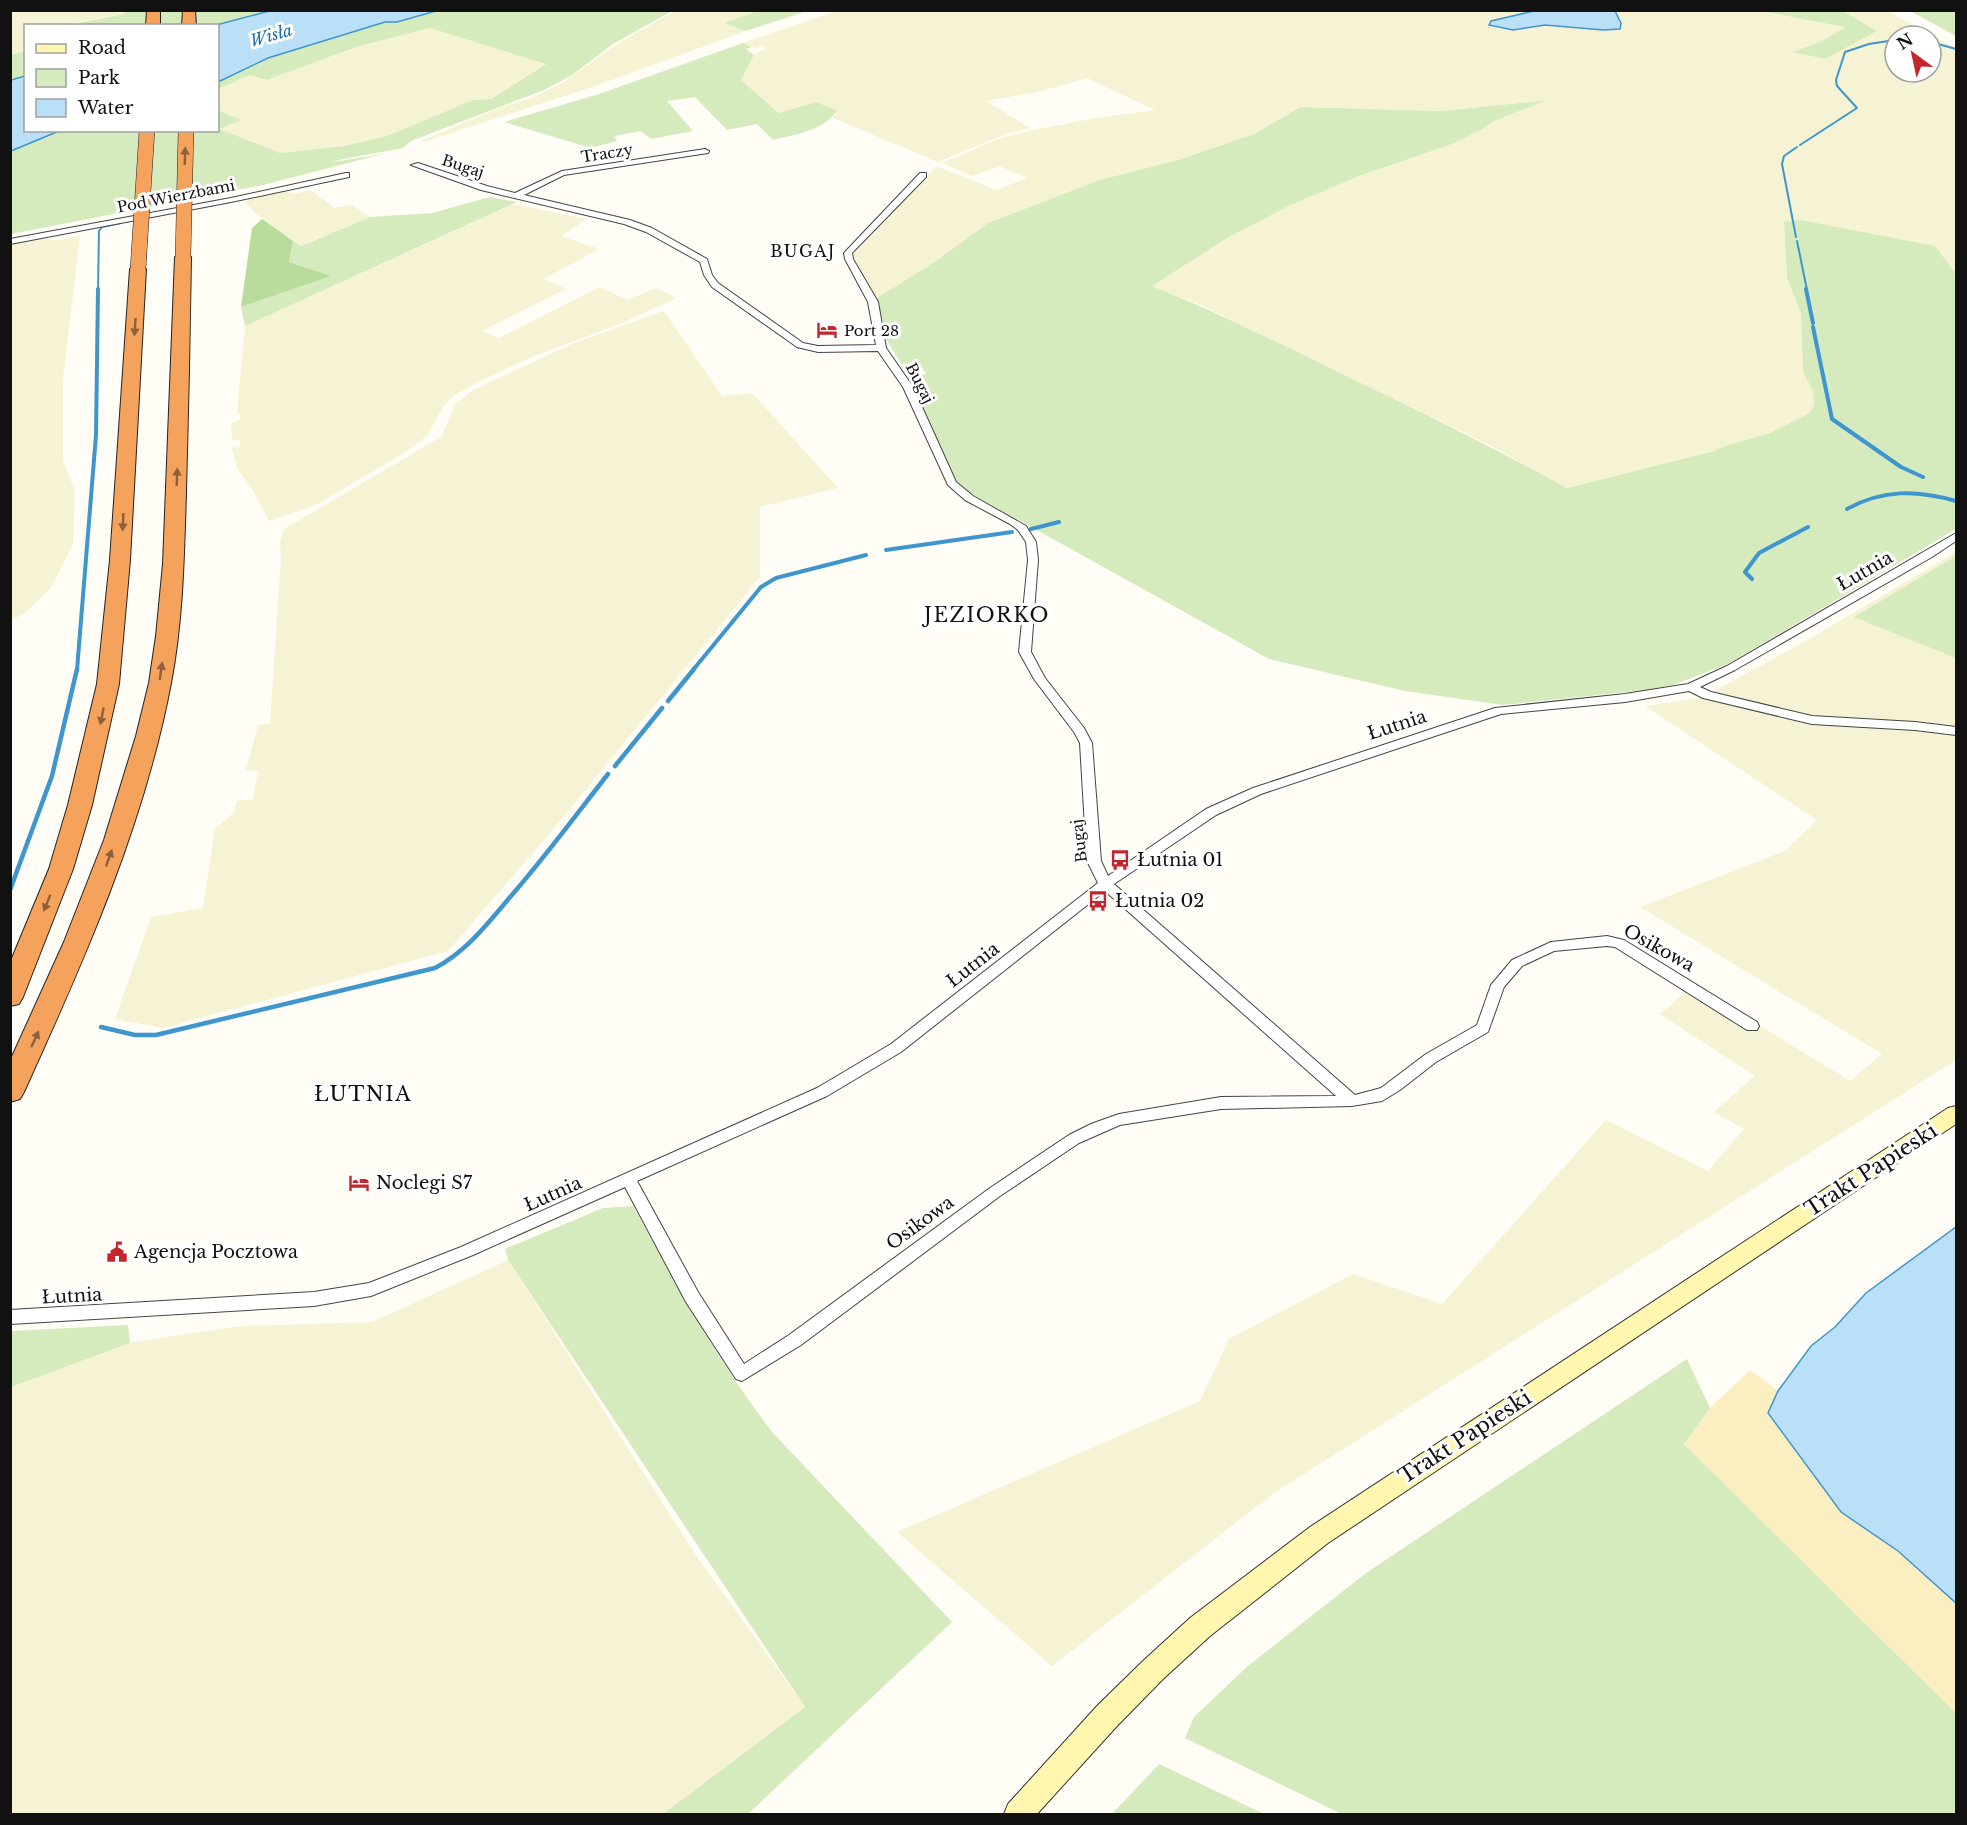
<svg xmlns="http://www.w3.org/2000/svg" width="1967" height="1825" font-family="'Libre Baskerville',serif">
<rect width="100%" height="100%" fill="#fffdf5"/>
<path fill="#f6f3d4" fill-rule="evenodd" d="M10 11H126L124 14 63 25 26 26 25 51 11 54Z
M675 11H760L726 23 746 31 598 85 424 142 421 141 501 107 529 99 564 82 617 44Z
M837 11H1887L1956 48V274L1934 246 1784 222 1787 278 1801 312 1803 372 1813 391 1814 405 1808 414 1768 434 1728 445 1714 451 1567 488 1491 446 1378 391 1196 303 1151 286 1227 238 1293 204 1359 176 1455 143 1481 130 1494 121 1544 100 1441 111 1301 107 1254 134 1178 160 1098 181 988 223 936 261 875 299 853 255 936 166 996 190 1027 178 1000 166 972 176 942 163 1001 138 1033 130 1096 118 1155 110 1087 78 1038 92 986 101 1030 128 1003 135 938 162 833 118 837 110 816 102 780 113 741 80 754 55 766 48 762 46 756 48 743 43ZM1895 36H1931V72H1895Z
M430 28 547 63 491 99 473 100 387 136 344 146 280 153 219 129 241 120 218 110V89L250 75 267 80 356 47Z
M284 190 293 194 311 190 334 208 351 205 370 217 300 246 270 226 245 203 249 198Z
M514 204 587 219 561 236 599 249 544 279 566 289 482 331 499 338 600 287 627 300 656 288 677 298 622 323 534 356 480 381 453 396 444 405 427 436 401 455 314 506 269 521 253 491 237 468 232 448 240 447V440H232L231 423 240 420V414L237 413 245 326Z
M80 236 63 378V461L75 491 73 544 51 588 25 613 11 620V243L39 238 58 240Z
M664 311 722 396 752 393 838 488 760 507V577L551 832 448 951 163 1028 115 1019 151 917 203 908 215 829 233 813 237 801 253 799 258 771 246 770 258 725 270 723 281 558 280 542 284 529 441 437 455 405 473 390 574 343Z
M1956 552V1060L1274 1493 1052 1666 897 1532 1200 1401 1229 1339 1353 1274 1442 1304 1606 1120 1708 1171 1744 1129 1714 1112 1755 1076 1660 1014 1686 992 1753 1029 1759 1025 1850 1081 1882 1054 1640 907 1785 851 1817 820 1645 706 1701 698 1811 638Z
M508 1260 695 1554 805 1707 663 1814H11V1387L133 1342 242 1326 372 1322Z"/>
<path fill="#d5ebbd" d="M760 10H807V11L746 31 725 23Z
M126 11H273L216 25 63 26 124 14Z
M436 11H672L613 44 572 75 544 90 411 141 403 148 338 160 333 162 383 154 263 185 11 234V151L59 131 218 130V110L241 120 220 129 280 153 344 146 387 136 473 100 491 99 546 64 430 28 356 47 267 80 250 75 218 89V82L268 58 385 22H397Z
M1761 11H1843L1877 31 1825 59 1793 52 1822 41 1846 27Z
M1910 11H1956V36Z
M743 43 752 47 746 49 754 55 741 80 779 113 816 102 837 110C826 130 794 135 773 140L757 124 727 130 695 97 667 101 693 131 651 139 641 131 614 136 617 141 591 148 504 122 599 94Z
M25 51V76L11 80 10 55Z
M1547 100 1494 121 1481 130 1455 143 1359 176 1293 204 1227 238 1152 286C1210 309 1266 337 1322 364 1405 404 1487 444 1567 488L1714 451 1727 445 1768 434 1808 414 1814 405 1813 391 1803 372 1801 313 1787 278 1784 222 1800 220 1935 246 1956 274V529L1728 664 1673 685 1646 690 1503 705 1405 691 1269 659 970 493 955 481 908 377 926 374 921 366 902 365 883 334 875 299 936 261 988 223 1100 180 1178 160 1254 134 1301 107 1441 111Z
M490 197 517 202 245 326 241 307 330 276 289 262 293 241 301 246 370 217 432 213Z
M1956 556V658L1854 617Z
M633 1206C676 1284 718 1362 773 1433L952 1622 748 1814H663L805 1707 508 1260 505 1249 603 1208Z
M128 1325 130 1343 11 1387V1331Z
M1687 1359 1710 1408 1684 1444 1956 1713V1814H1342L1185 1738 1194 1717 1249 1665 1366 1573Z
M1159 1764 1264 1814H1112Z"/>
<path fill="#b9dc9c" d="M262 219 293 241 289 262 331 276 241 307 252 228Z"/>
<path fill="#fbeec1" d="M1750 1370 1778 1391 1768 1413 1841 1512 1898 1551 1956 1603V1713L1684 1444 1710 1408Z"/>
<path fill="#b9e0f7" stroke="#3f96cf" stroke-width="1.5" d="M273 10H436V11L397 22H385L268 58 218 82 216 25Z
M1534 11H1615L1621 23 1620 29 1603 30 1545 25 1513 30 1489 25 1491 21Z
M25 76 26 130 59 131 11 151V80Z
M1956 1227V1603L1898 1551 1841 1512 1768 1413 1778 1391 1811 1346 1835 1327 1866 1293Z"/>
<g fill="none" stroke-linecap="round" stroke-linejoin="round">
<path stroke="#3f96cf" stroke-width="2" d="M1931 42 1956 49
M1800 145 1857 108 1837 86 1836 80 1845 52 1869 44 1895 40
M1796 237 1782 164 1784 156 1797 147
M1797 241 1807 290
M98 290 99 231 102 227 121 223"/>
<path stroke="#3f96cf" stroke-width="4" d="M1806 289 1813 323
M1813 327 1832 419 1901 467 1923 477
M1847 509C1883 489 1917 490 1956 501
M1031 529 1059 522
M886 550 1012 532
M1752 579 1745 572 1759 553 1808 527
M77 670 96 435 98 289
M693 670 761 587 776 578 866 555"/>
<path stroke="#3f96cf" stroke-width="4.5" d="M668 701 694 669
M615 766 662 708
M10 890 52 776 77 669
M101 1027 135 1035H156L435 968C467 951 488 923 511 896 545 857 576 815 608 774"/>
<g stroke="#444" stroke-width="2">
<path id="street" d="M705 149 709 151 708 153 564 175 524 195 630 220 652 228 707 259 712 275 718 283 803 343 818 346 876 345 868 302 845 259 844 253 920 173H926V177L852 253 853 259 878 302 886 348 913 387 956 482 973 496 1026 526 1036 542 1038 560 1031 652 1045 678 1084 728 1092 743 1101 861 1108 876 1206 809 1253 788 1495 708 1625 694 1688 684 1727 666 1956 533V541L1932 557 1735 670 1700 687 1711 692 1812 716 1915 722 1956 727V735L1915 730 1812 724 1703 698 1689 691 1625 702 1501 714 1261 794 1216 815 1114 884 1355 1095 1381 1088 1426 1054 1477 1025 1491 985 1512 960 1551 942 1607 936 1624 940 1757 1022 1759 1026 1757 1030H1747L1615 947 1607 946 1554 951 1522 966 1504 987 1488 1032 1436 1062 1400 1090 1382 1101 1352 1106 1221 1109 1120 1125 1079 1143 1000 1196 801 1345 742 1381 736 1379 686 1302 625 1187 473 1255 371 1296 314 1306 10 1324V1310L314 1292 369 1283 461 1247 817 1088 891 1044 1098 883 1087 861 1080 743 1074 732 1034 679 1019 652 1028 560 1026 542 1018 530 1010 524 965 500 948 485 903 387 878 351 818 352 797 347 712 287 704 275 700 262 646 232 624 224 481 190 411 165 418 163 487 186 515 193 562 171ZM1105 891 1336 1096 1221 1097 1119 1114 1091 1124 1069 1135 990 1188 789 1335 744 1364 698 1292 637 1181 827 1096 901 1052Z
M346 173H349V177L231 202 10 244V239L231 198Z"/>
</g>
<g stroke="#333" stroke-width="2">
<path id="secondary" d="M1956 1106V1124L1328 1543 1210 1636 1163 1679 1117 1726 1037 1814H1004L1008 1804 1097 1706 1143 1661 1190 1618 1310 1527 1948 1108Z"/>
</g>
<g stroke="#222" stroke-width="2">
<path id="highway" d="M147 10H160V26H146Z
M183 10H195L196 26H182Z
M183 252 191 257C190 336 188 414 186 493 184 556 183 621 171 683 144 826 84 960 24 1092L20 1099 10 1102V1061L64 942 104 840 136 736 149 683 156 636 163 564 175 257Z
M138 264 146 269 130 560 119 684 92 805 73 869 23 997 19 1004 10 1006V963L49 869 68 805 97 684 110 560 130 269Z"/>
</g>
<use href="#street" fill="#fff" fill-rule="evenodd"/>
<use href="#secondary" fill="#fff6b0" fill-rule="evenodd"/>
<use href="#highway" fill="#f5a25d" fill-rule="evenodd"/>
<g stroke="#222" stroke-width="16" stroke-linecap="butt">
<path id="highway-bridge" d="M183 257 186 130
M138 269 147 130"/>
</g>
<use href="#highway-bridge" stroke="#f5a25d" stroke-width="15"/>
</g>
<defs><path id="oneway-solid" d="M-6-.8H1V-3.2L6.5 0L1 3.2V.8H-6Z" transform="scale(1.5)"/></defs>
<g fill="#8e613b">
<use href="#oneway-solid" transform="translate(185 156) rotate(-88)"/>
<use href="#oneway-solid" transform="translate(135 327) rotate(94)"/>
<use href="#oneway-solid" transform="translate(177 477) rotate(-88)"/>
<use href="#oneway-solid" transform="translate(123 522) rotate(93)"/>
<use href="#oneway-solid" transform="translate(161 671) rotate(-82)"/>
<use href="#oneway-solid" transform="translate(102 716) rotate(101)"/>
<use href="#oneway-solid" transform="translate(109 858) rotate(-70)"/>
<use href="#oneway-solid" transform="translate(47 903) rotate(112)"/>
<use href="#oneway-solid" transform="translate(35 1039) rotate(-65)"/>
</g>
<defs>
<g id="hotel-bare" transform="scale(1.62)"><path d="M-6-4.5h1.5V1H6V5H4.5V3h-9V5H-6ZM-4 0a1.8 1.8 0 1 1 3.6 0ZM.5 0V-2.5h3Q6-2.5 6 0Z" fill="#c4262e" stroke="#fff" stroke-width="2.5" paint-order="stroke"/></g>
<g id="bus-bare" transform="scale(1.62)"><path d="M-5-6H5V4H4V6H2V4H-2V6H-4V4H-5ZM-3.5-4V0h7V-4ZM-3.5 1.2v1.5H-2V1.2ZM2 1.2v1.5H3.5V1.2Z" fill="#c4262e" stroke="#fff" stroke-width="2.5" paint-order="stroke"/></g>
<g id="civic-bare" transform="scale(1.62)"><path d="M-.6-6.5H3V-4.5H.6V-3L4-1V1h2V6H-6V1h2V-1L-.6-3ZM-1.2 2.5V6h2.4V2.5Z" fill="#c4262e" stroke="#fff" stroke-width="2.5" paint-order="stroke"/></g>
</defs>
<g fill-rule="evenodd">
<use href="#hotel-bare" x="827" y="330"/>
<use href="#bus-bare" x="1120" y="860"/>
<use href="#bus-bare" x="1098" y="901"/>
<use href="#hotel-bare" x="359" y="1183"/>
<use href="#civic-bare" x="117" y="1252"/>
</g>
<g text-anchor="middle" dominant-baseline="central" stroke-width="6" stroke-linejoin="round" paint-order="stroke">
<g font-size="15" fill="#111" stroke="#fff">
<text transform="translate(607 153) rotate(-9)">Traczy</text>
<text transform="translate(463 166) rotate(18)">Bugaj</text>
<text transform="translate(176 196) rotate(-11)">Pod Wierzbami</text>
<text transform="translate(920 383) rotate(63)">Bugaj</text>
<text transform="translate(1079 841) rotate(-97)">Bugaj</text>
</g>
<g font-size="15" fill="#111" stroke="#fff" text-anchor="start">
<text x="844" y="330">Port 28</text>
</g>
<g font-size="16" font-style="italic" fill="#1768a6" stroke="#fff">
<text transform="translate(271 35) rotate(-16)">Wisła</text>
</g>
<g font-size="16" letter-spacing="1.5" fill="#111" stroke="#fff">
<text x="803" y="251">BUGAJ</text>
</g>
<g font-size="18" fill="#111" stroke="#fff">
<text transform="translate(1865 571) rotate(-30)">Łutnia</text>
<text transform="translate(1397 725) rotate(-18)">Łutnia</text>
<text transform="translate(1659 948) rotate(29)">Osikowa</text>
<text transform="translate(973 965) rotate(-38)">Łutnia</text>
<text transform="translate(553 1194) rotate(-24)">Łutnia</text>
<text transform="translate(920 1223) rotate(-36)">Osikowa</text>
<text transform="translate(72 1296) rotate(-3)">Łutnia</text>
</g>
<g font-size="18" fill="#111" stroke="#fff" text-anchor="start">
<text x="1137" y="860">Łutnia 01</text>
<text x="1115" y="901">Łutnia 02</text>
<text x="376" y="1183">Noclegi S7</text>
<text x="134" y="1252">Agencja Pocztowa</text>
</g>
<g font-size="20" letter-spacing="1.5" fill="#111" stroke="#fff">
<text x="987" y="615">JEZIORKO</text>
<text x="363" y="1094">ŁUTNIA</text>
</g>
<g font-size="21" fill="#111" stroke="#fff">
<text transform="translate(1871 1170) rotate(-33)">Trakt Papieski</text>
<text transform="translate(1465 1437) rotate(-33)">Trakt Papieski</text>
</g>
</g>
<rect width="1967" height="1825" fill="none" stroke="#111111" stroke-width="24"/>
<rect x="24" y="24" width="195" height="108" fill="#ffffff" stroke="#a0a0a0" stroke-width="1.5"/>
<rect x="36" y="44" width="30" height="9" fill="#fff6b0" stroke="#a0a0a0" stroke-width="1.5"/>
<text x="78" y="54" font-size="18" fill="#111111">Road</text>
<rect x="36" y="69" width="30" height="18" fill="#d5ebbd" stroke="#a0a0a0" stroke-width="1.5"/>
<text x="78" y="84" font-size="18" fill="#111111">Park</text>
<rect x="36" y="99" width="30" height="18" fill="#b9e0f7" stroke="#a0a0a0" stroke-width="1.5"/>
<text x="78" y="114" font-size="18" fill="#111111">Water</text>
<g transform="translate(1913 54) rotate(327)"><circle r="28" fill="#ffffff" stroke="#a0a0a0" stroke-width="1.5"/>
<path d="M0-4.5L10 22L0 15L-10 22Z" fill="#c4262e"/>
<text y="-9" font-size="16" font-weight="bold" text-anchor="middle" fill="#111111">N</text>
</g>
</svg>
